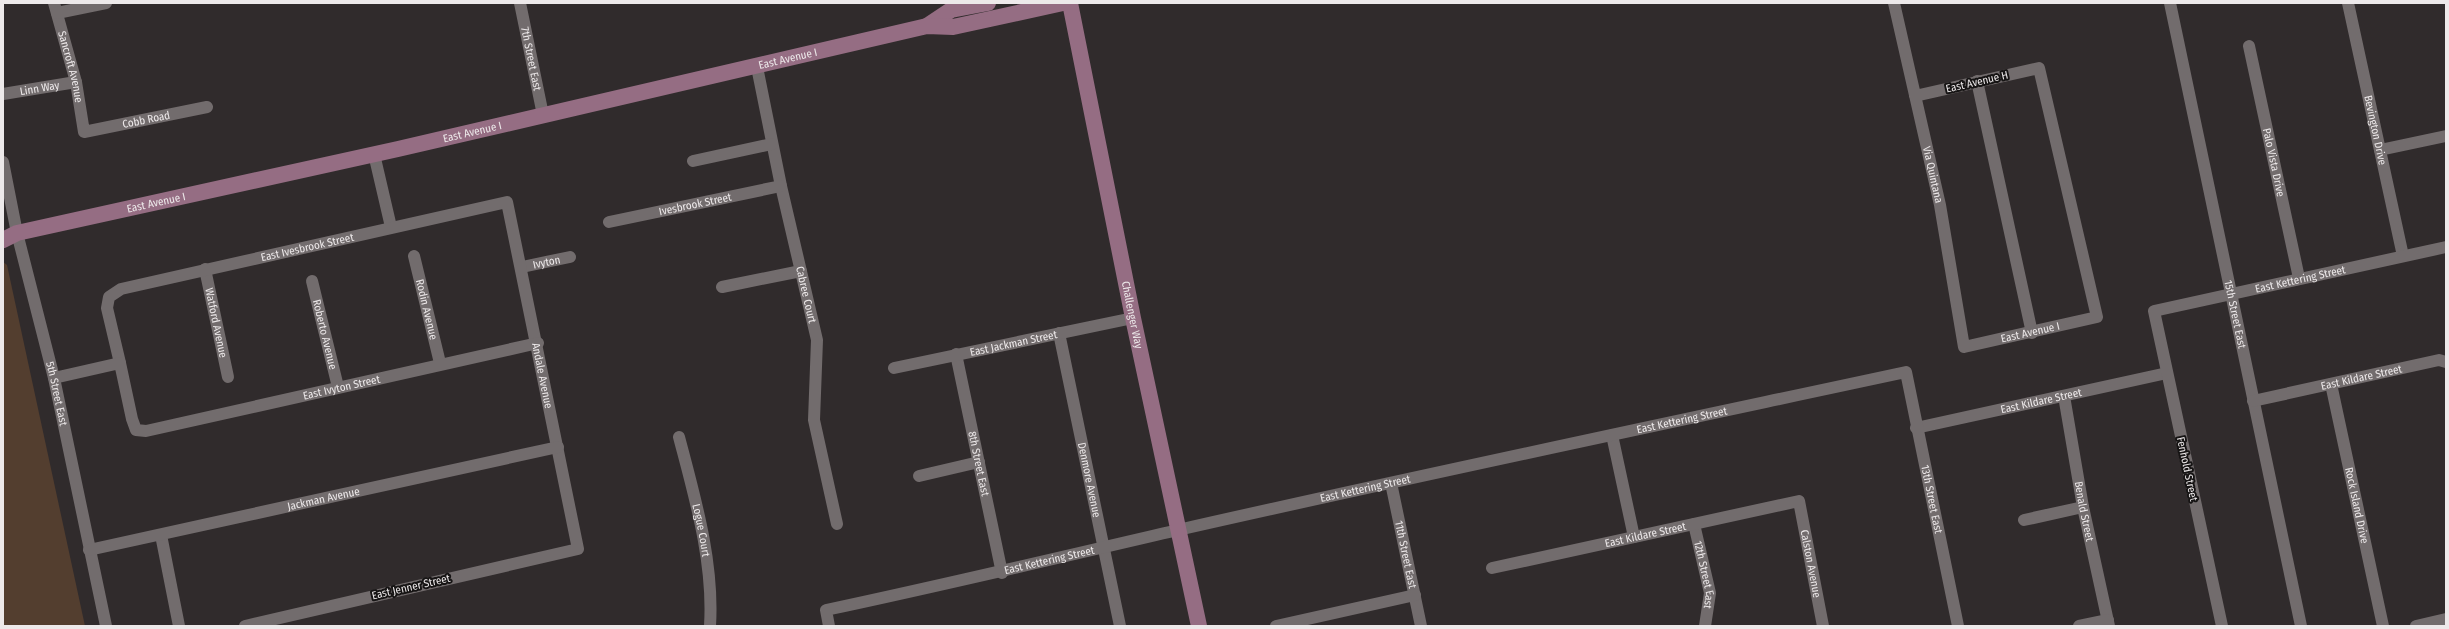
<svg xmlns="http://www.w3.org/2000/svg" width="2449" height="629" font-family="'Fira Sans Condensed',sans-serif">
<rect width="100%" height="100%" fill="#302b2c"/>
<path fill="#533e2f" d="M3 262 7 265 85 626H3Z"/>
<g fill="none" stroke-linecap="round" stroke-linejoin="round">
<g stroke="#726c6d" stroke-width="12">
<path id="s1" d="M54 3 76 82 84 132 207 107"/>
<path id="s2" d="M520 3 543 115"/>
<path id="s3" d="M1894 3 1940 205 1964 347 2097 317 2039 68 1915 96"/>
<path id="s4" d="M2170 3 2301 626"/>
<path id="s5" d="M2348 3 2403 256"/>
<path d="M57 13 106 3"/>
<path id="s6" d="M2249 46 2299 278"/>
<path id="s7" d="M757 67 781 186 817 340 814 420 837 524"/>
<path d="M1977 81 2032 333"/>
<path id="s8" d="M3 94 76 82"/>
<path d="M2380 150 2446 136"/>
<path d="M374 154 391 227"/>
<path d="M693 161 772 144"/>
<path id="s9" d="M3 162 17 233 54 378 106 626"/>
<path id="s10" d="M609 222 781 186"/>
<path id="s11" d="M414 256 440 363"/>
<path id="s12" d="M522 267 570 257"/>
<path id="s13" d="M205 269 228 377"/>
<path id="s14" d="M312 281 338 387"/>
<path d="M722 287 801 271"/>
<path id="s15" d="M1059 333 1120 626"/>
<path id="s16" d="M956 354 1002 573"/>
<path id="s17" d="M120 363 107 308 109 297 121 289 507 202 578 549 245 626"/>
<path id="s18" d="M894 368 1133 318"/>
<path id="s19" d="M54 378 120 363 132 419 136 430 146 431 538 343"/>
<path id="s20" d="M2331 384 2383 626"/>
<path id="s21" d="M2064 396 2083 507 2109 626"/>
<path id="s22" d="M2253 401 2439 360 2446 362"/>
<path id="s23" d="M1916 428 2167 373"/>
<path d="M1612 435 1634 537"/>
<path id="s24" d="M679 437C695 498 714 562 710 626"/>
<path d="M919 476 979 462"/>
<path id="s25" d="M1391 483 1421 626"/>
<path d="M2024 520 2083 507"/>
<path id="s26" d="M1694 524 1710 593 1705 626"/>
<path d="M161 535 179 626"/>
<path id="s27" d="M89 550 558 447"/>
<path id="s28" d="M1492 568 1799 501 1823 626"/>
<path id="s29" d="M829 626 826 610C944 585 1061 557 1178 530 1420 475 1663 424 1906 372L1958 626"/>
<path d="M1276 626 1415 595"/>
<path d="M2079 626 2108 620"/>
<path id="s30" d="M2222 626 2154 311 2446 247"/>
<path d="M2416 626 2446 619"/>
</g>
<g stroke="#956d83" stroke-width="16">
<path id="s31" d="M1070 3 1133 318 1199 626"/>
<path d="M927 26 951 10 988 3"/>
<path id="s32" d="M3 240 17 233 398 149 927 26 953 27 1063 3"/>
</g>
</g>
<g text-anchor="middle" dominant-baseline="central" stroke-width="4" stroke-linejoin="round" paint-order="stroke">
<g font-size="11" fill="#ede9ea" stroke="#161414">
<text stroke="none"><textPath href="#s2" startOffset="57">7th Street East</textPath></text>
<text stroke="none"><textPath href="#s32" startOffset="806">East Avenue I</textPath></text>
<text stroke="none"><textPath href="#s1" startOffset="66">Sancroft Avenue</textPath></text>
<text transform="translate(1977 82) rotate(-13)">East Avenue H</text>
<text stroke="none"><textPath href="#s8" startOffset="37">Linn Way</textPath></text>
<text stroke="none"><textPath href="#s1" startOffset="196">Cobb Road</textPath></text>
<text stroke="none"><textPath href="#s5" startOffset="130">Bevington Drive</textPath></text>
<text stroke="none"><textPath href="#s32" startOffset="482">East Avenue I</textPath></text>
<text stroke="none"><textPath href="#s6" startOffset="119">Palo Vista Drive</textPath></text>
<text stroke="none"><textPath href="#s3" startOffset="176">Via Quintana</textPath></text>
<text stroke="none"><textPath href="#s32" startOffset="158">East Avenue I</textPath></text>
<text stroke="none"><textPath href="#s10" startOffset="88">Ivesbrook Street</textPath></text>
<text stroke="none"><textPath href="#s17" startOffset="273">East Ivesbrook Street</textPath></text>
<text stroke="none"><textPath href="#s12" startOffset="25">Ivyton</textPath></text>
<text stroke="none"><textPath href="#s30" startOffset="472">East Kettering Street</textPath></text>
<text stroke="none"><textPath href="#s7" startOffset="233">Cabree Court</textPath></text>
<text stroke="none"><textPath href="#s11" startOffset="55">Rodin Avenue</textPath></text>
<text stroke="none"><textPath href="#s31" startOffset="318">Challenger Way</textPath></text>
<text stroke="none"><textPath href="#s4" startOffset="318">15th Street East</textPath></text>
<text stroke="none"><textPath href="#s13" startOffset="55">Watford Avenue</textPath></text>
<text stroke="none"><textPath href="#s3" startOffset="419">East Avenue I</textPath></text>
<text stroke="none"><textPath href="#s14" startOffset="55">Roberto Avenue</textPath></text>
<text stroke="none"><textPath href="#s18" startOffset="122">East Jackman Street</textPath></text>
<text stroke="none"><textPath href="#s17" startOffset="655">Andale Avenue</textPath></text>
<text stroke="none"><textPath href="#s22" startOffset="111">East Kildare Street</textPath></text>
<text stroke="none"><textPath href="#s19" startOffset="347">East Ivyton Street</textPath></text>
<text stroke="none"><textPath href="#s9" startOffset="238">5th Street East</textPath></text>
<text stroke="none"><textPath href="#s23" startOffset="128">East Kildare Street</textPath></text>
<text stroke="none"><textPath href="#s29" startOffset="893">East Kettering Street</textPath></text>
<text stroke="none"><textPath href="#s16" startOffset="112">8th Street East</textPath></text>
<text transform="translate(2187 469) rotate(78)">Fenhold Street</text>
<text stroke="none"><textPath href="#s15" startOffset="150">Denmore Avenue</textPath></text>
<text stroke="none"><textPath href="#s29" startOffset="569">East Kettering Street</textPath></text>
<text stroke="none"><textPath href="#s27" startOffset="240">Jackman Avenue</textPath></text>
<text stroke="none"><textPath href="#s29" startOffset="1252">13th Street East</textPath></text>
<text stroke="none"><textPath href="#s20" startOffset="124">Rock Island Drive</textPath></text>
<text stroke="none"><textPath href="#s21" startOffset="117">Benald Street</textPath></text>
<text stroke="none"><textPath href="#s24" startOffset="96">Logue Court</textPath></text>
<text stroke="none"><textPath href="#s28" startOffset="157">East Kildare Street</textPath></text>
<text stroke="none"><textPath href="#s25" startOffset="73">11th Street East</textPath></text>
<text stroke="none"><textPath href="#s29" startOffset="245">East Kettering Street</textPath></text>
<text stroke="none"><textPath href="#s28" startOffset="378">Calston Avenue</textPath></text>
<text stroke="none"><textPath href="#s26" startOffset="52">12th Street East</textPath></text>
<text transform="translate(411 587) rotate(-13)">East Jenner Street</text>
</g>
</g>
<rect width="2449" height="629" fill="none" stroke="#ede9ea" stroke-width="8"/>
</svg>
